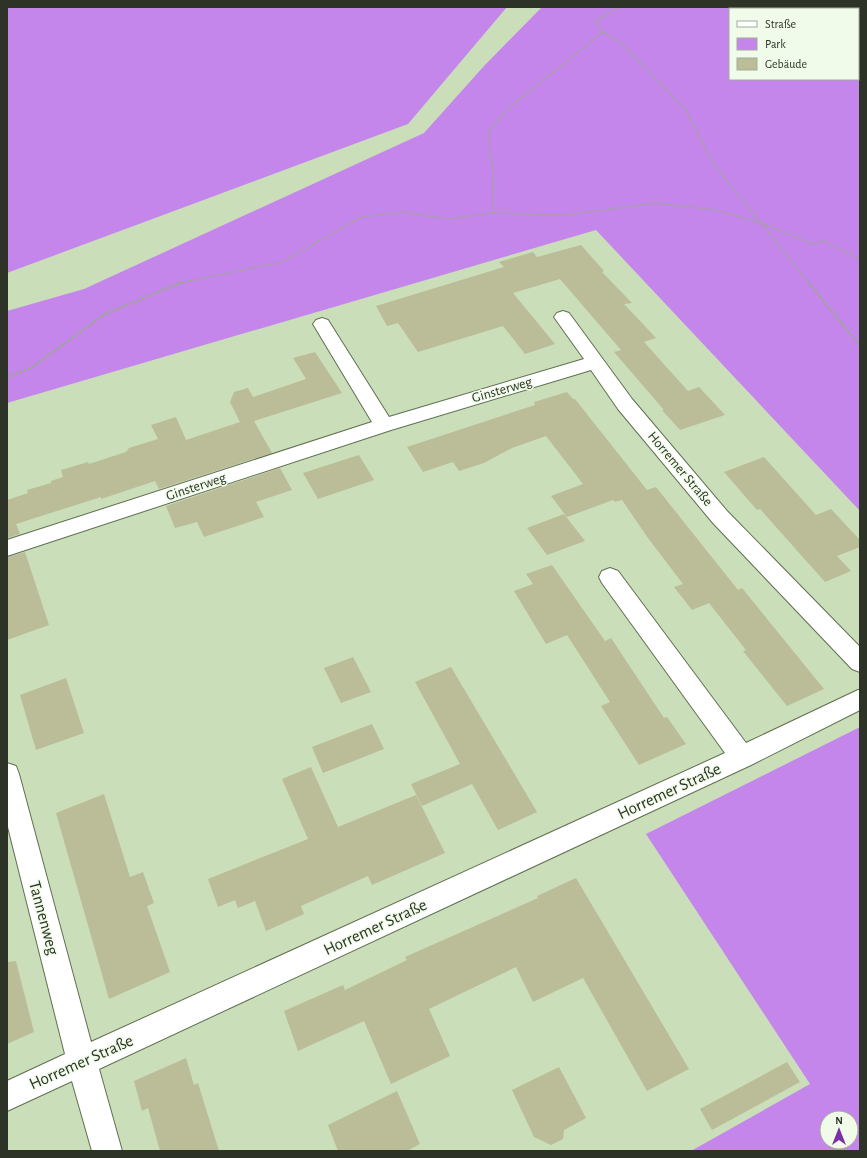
<svg xmlns="http://www.w3.org/2000/svg" width="867" height="1158" font-family="'Alegreya Sans',sans-serif">
<rect width="100%" height="100%" fill="#cadeba"/>
<path fill="#c586ec" fill-rule="evenodd" d="M7 7H507L408 124 7 273Z
M542 7H860V511L596 230 7 403V311L84 289 424 133 484 66ZM730 9H858V79H730Z
M860 727V1151H691L810 1084 646 834ZM827 1118H851V1142H827Z"/>
<path fill="#babd97" d="M581 245 604 271 602 272 632 303 624 304 656 338 644 342 688 391 699 387 725 415 680 430 662 410H664L614 352 621 350 560 279 513 293 555 344 525 354 503 326 418 352 398 323 387 326 376 306 504 267 499 262 533 252 537 257Z
M315 352 342 393 254 421 272 453 159 489 155 481 101 499V497L16 524 20 534 7 538V500L28 493 27 490 51 483V481L63 477 61 470 88 462 89 464 126 452 129 448 158 439 151 425 176 417 186 440 240 422 230 402 234 392 248 388 253 397 306 379 293 358Z
M567 392 573 399H575L647 490 656 487 738 590 742 588 824 689 787 706 743 651 746 650 709 603 692 610 674 587 683 584 648 538 622 500 615 502 613 500 567 517 551 496 583 484 546 436 512 448 484 463 459 471 453 462 423 472 407 447 535 405 534 402Z
M359 455 374 480 318 499 303 473Z
M764 457 816 515 831 509 860 540V547L837 556 851 571 825 582 760 509 757 510 724 472Z
M280 468 292 490 256 502 264 517 204 537 197 522 175 528 166 506Z
M564 514 585 541 547 555 527 528Z
M25 552 49 625 7 640V557Z
M552 565 605 641 611 638 664 718 667 717 686 744 639 765 601 706 610 702 567 635 546 644 514 591 533 584 526 574Z
M353 657 371 692 341 703 324 668Z
M451 667 537 812 498 830 472 784 422 806 411 784 460 764 415 682Z
M66 678 84 733 36 750 20 695Z
M372 724 384 749 323 773 312 747Z
M311 767 338 827 416 795 445 853 372 885 368 876 301 906 304 914 266 931 255 901 238 908 235 900 218 907 208 879 308 839 282 779Z
M104 794 130 877 143 872 154 903 147 906 170 972 109 999 56 813Z
M576 878 689 1069 647 1091 583 978 533 1002 516 967 429 1009 450 1056 391 1084 364 1021 298 1051 284 1011 343 985 345 990 407 960 405 957 538 898 537 896Z
M16 961 34 1032 7 1044V962Z
M186 1058 194 1085 198 1083 219 1151H160L148 1108 142 1111 134 1081Z
M787 1062 800 1082 712 1130 700 1109Z
M559 1067 586 1118 564 1130 563 1139 551 1145 534 1137 512 1090Z
M397 1091 420 1144 407 1151H338L328 1125Z"/>
<g fill="none" stroke-linecap="round" stroke-linejoin="round">
<g stroke="#5f7050" stroke-width="2">
<path id="street" d="M563 311 569 313 632 399 727 511 860 647V672L852 669 713 523 618 409 591 370 391 430 7 556V540L372 422 313 324 316 320 322 318 328 320 389 417 584 359 554 317 557 313Z
M610 568 618 571 746 743 858 690H860V710L751 765 99 1069 122 1151H92L72 1081 7 1111V1081L65 1054 7 823V763L16 766 19 774 91 1042 725 753 602 583 599 577 602 571Z"/>
</g>
<path stroke="#99a98c" stroke-width="1.5" stroke-dasharray="2 1.5" stroke-linecap="butt" d="M620 7 595 21 603 32 621 43 686 110 712 162 809 283
M493 213 564 215 656 203 715 210 762 223 813 244 824 241 860 259
M179 283 282 262 361 217 404 212 448 219 493 213V171L489 148V131L511 106 603 32"/>
<path stroke="#99a98c" stroke-width="2.5" stroke-dasharray="2.5 2" stroke-linecap="butt" d="M808 282 860 346
M7 377 31 368 105 314 182 282"/>
<use href="#street" fill="#fff" fill-rule="evenodd"/>
</g>
<g text-anchor="middle" dominant-baseline="central" stroke-width="3" stroke-linejoin="round" paint-order="stroke">
<g font-size="14" fill="#2d3427" stroke="#f0fbe9">
<text transform="translate(502 390) rotate(-16)">Ginsterweg</text>
<text transform="translate(680 469) rotate(50)">Horremer Straße</text>
<text transform="translate(196 487) rotate(-18)">Ginsterweg</text>
</g>
<g font-size="17" fill="#2d3427" stroke="#f0fbe9">
<text transform="translate(669 791) rotate(-25)">Horremer Straße</text>
<text transform="translate(44 918) rotate(75)">Tannenweg</text>
<text transform="translate(375 927) rotate(-25)">Horremer Straße</text>
<text transform="translate(81 1062) rotate(-24)">Horremer Straße</text>
</g>
</g>
<rect width="867" height="1158" fill="none" stroke="#2d3427" stroke-width="16"/>
<rect x="729" y="8" width="130" height="72" fill="#f0fbe9" stroke="#a2ab9b"/>
<rect x="737" y="21" width="20" height="6" fill="#ffffff" stroke="#a2ab9b"/>
<text x="765" y="28" font-size="12" fill="#2d3427">Straße</text>
<rect x="737" y="38" width="20" height="12" fill="#c586ec" stroke="#a2ab9b"/>
<text x="765" y="48" font-size="12" fill="#2d3427">Park</text>
<rect x="737" y="58" width="20" height="12" fill="#babd97" stroke="#a2ab9b"/>
<text x="765" y="68" font-size="12" fill="#2d3427">Gebäude</text>
<g transform="translate(839 1130)"><circle r="19" fill="#f0fbe9" stroke="#a2ab9b"/>
<path d="M0-3L7 15L0 10L-7 15Z" fill="#7b31a3"/>
<text y="-6" font-size="11" font-weight="bold" text-anchor="middle" fill="#2d3427">N</text>
</g>
</svg>
